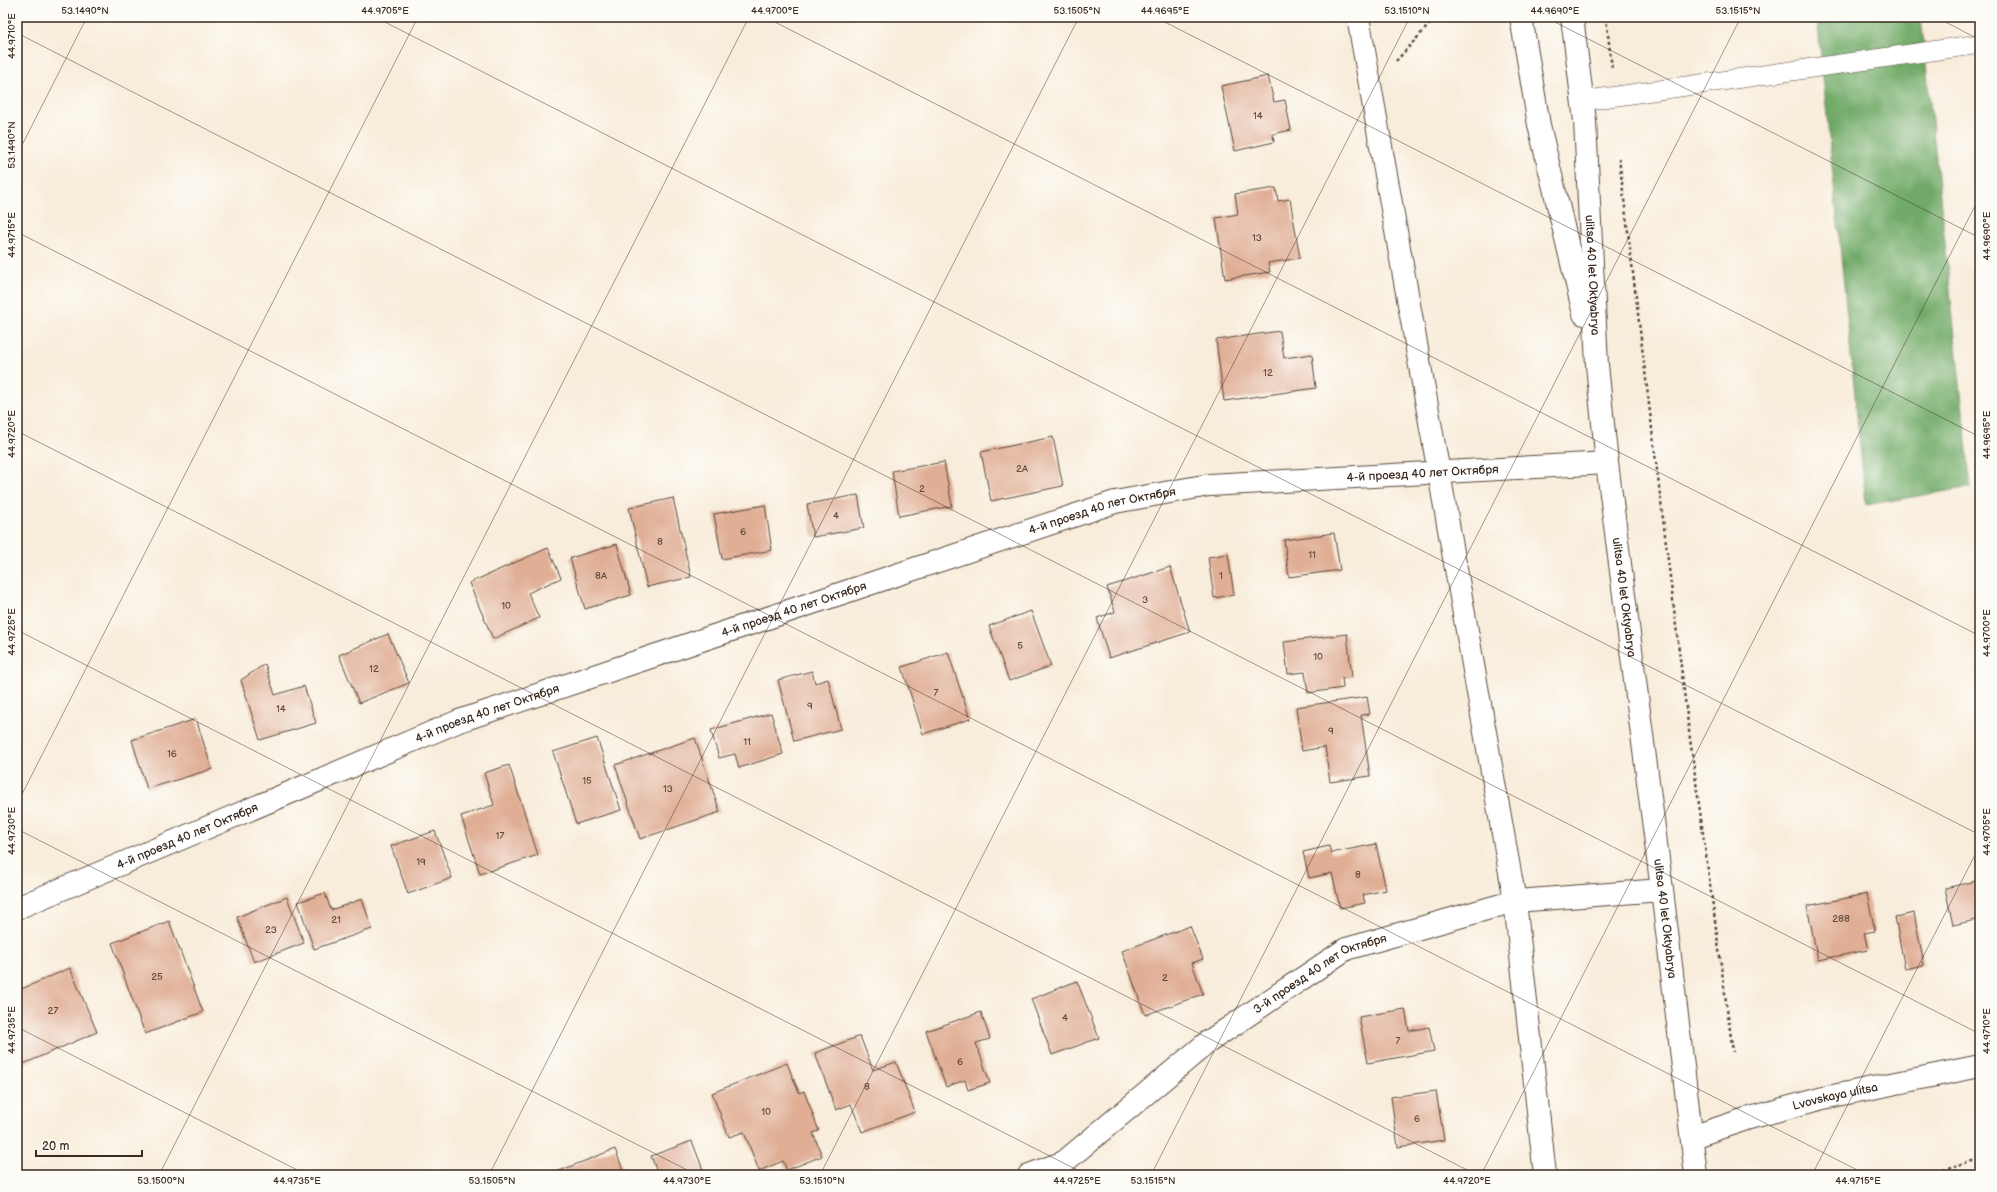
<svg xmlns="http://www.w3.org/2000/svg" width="1997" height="1192" font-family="'Balsamiq Sans',sans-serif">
<rect width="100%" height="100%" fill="#fdfcf7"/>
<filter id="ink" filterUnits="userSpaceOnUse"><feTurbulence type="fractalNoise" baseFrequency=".025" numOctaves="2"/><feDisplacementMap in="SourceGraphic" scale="8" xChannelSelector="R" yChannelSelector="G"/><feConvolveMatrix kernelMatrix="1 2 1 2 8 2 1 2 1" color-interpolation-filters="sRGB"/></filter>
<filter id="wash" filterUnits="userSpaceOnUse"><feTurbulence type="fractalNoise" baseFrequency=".012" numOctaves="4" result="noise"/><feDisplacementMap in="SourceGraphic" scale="16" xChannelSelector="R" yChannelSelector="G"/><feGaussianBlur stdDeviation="0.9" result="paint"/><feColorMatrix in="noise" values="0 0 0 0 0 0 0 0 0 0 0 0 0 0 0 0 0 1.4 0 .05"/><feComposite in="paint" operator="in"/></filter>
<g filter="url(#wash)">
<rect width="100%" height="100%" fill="#f8ecda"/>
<path fill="#71aa68" stroke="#566a43" d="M1817 17H1921L1971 487 1866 505Z"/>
<g id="blocks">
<path fill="#e0ae95" d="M1268 76 1274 102 1285 100 1291 130 1273 134 1274 142 1235 151 1221 86Z
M1276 188 1278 201 1290 199 1300 258 1268 263 1270 272 1225 279 1216 218 1238 214 1235 194Z
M1280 331 1284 358 1312 354 1316 388 1224 401 1216 340Z
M1053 437 1063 486 991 501 981 452Z
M944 462 952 506 899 516 892 471Z
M858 495 864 528 813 537 807 504Z
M673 498 691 577 647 587 629 508Z
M765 505 772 550 722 559 714 514Z
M1334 533 1340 570 1289 577 1284 540Z
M617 544 631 595 585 609 570 558Z
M548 548 561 578 528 593 539 618 493 639 469 583Z
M1228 554 1234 595 1214 598 1208 557Z
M1170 567 1190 632 1109 658 1097 618 1115 612 1107 587Z
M1031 611 1051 666 1009 681 989 626Z
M388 634 409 683 359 703 339 655Z
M1347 634 1352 677 1342 678 1343 688 1308 693 1305 672 1288 674 1284 642Z
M948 652 970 719 923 734 902 667Z
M265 664 275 695 304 686 316 723 260 740 241 680Z
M812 671 815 683 828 679 841 729 794 741 778 680Z
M1367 697 1370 714 1361 715 1370 776 1330 782 1325 747 1302 751 1296 707Z
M771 713 783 754 739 768 735 754 719 758 711 730Z
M196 719 212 769 147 789 132 740Z
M597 738 621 810 576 824 553 752Z
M695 738 720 812 640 839 615 765Z
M509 765 538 855 480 874 461 816 494 805 484 773Z
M435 831 452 878 408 894 391 846Z
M1376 844 1386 890 1363 895 1365 903 1340 908 1332 873 1309 878 1303 852 1329 846 1331 853Z
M1980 880V919L1953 925 1945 888Z
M325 893 331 910 362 899 372 929 314 949 298 902Z
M1867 894 1875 931 1864 933 1868 950 1818 960 1807 906Z
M287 897 304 943 254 962 237 917Z
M1914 913 1924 965 1905 969 1895 917Z
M169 921 203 1012 145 1034 112 943Z
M1190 926 1203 959 1192 963 1203 994 1145 1015 1122 951Z
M70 968 97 1032 21 1065 17 1056V991Z
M1077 981 1099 1038 1052 1055 1031 999Z
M1405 1009 1409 1031 1429 1027 1434 1051 1368 1063 1359 1017Z
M981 1012 990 1039 976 1043 990 1083 968 1090 965 1080 946 1087 926 1031Z
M860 1036 873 1070 896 1062 915 1112 862 1132 851 1104 836 1110 815 1053Z
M787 1063 799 1093 804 1091 819 1131 813 1133 822 1156 787 1170 783 1161 759 1171 744 1132 729 1137 712 1093Z
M1436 1091 1444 1140 1398 1147 1391 1097Z
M692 1141 705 1175H658L651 1156Z
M615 1149 625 1175H554V1173Z"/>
</g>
</g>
<g filter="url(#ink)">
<use href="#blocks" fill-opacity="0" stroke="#57473a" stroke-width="1"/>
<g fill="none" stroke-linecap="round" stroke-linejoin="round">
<g stroke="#57473a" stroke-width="20">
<path id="service" d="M1582 101 1980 44"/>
</g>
<g stroke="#57473a" stroke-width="24">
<g id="minor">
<path d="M1358 17 1515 901 1545 1175"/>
<path id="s1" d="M17 908 459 721 1115 502 1209 485 1607 463"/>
<path id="s2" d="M1692 1137 1746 1119 1823 1098 1980 1066"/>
<path id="s3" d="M1029 1175 1064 1162 1208 1042 1346 949 1515 901 1662 890"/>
</g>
</g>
<g stroke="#57473a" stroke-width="24">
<g id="primary">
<path d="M1521 17 1539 125 1584 314"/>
<path id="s4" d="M1572 17 1585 121 1597 365 1607 463 1662 890 1696 1175"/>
</g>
</g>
<path stroke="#57473a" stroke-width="2.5" stroke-dasharray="3 3" stroke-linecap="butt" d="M1606 17 1612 69
M1396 61 1436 17
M1619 158 1688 724 1733 1052
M1752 1171V1175
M1924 1175 1980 1160"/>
<use href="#service" stroke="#fff" stroke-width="19"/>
<use href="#minor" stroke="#fff" stroke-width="22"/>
<use href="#primary" stroke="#fff" stroke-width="22"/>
</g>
</g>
<path fill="none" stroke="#3b2a1e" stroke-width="1" stroke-opacity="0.45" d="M375 17 1980 835M765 17 1980 636M1155 17 1980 437M1545 17 1980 238M1936 17 1980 40M17 33 1980 1034M17 155 87 17M17 232 1867 1175M17 431 1477 1175M17 630 1087 1175M17 804 418 17M17 829 697 1175M17 1027 307 1175M159 1175 749 17M489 1175 1079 17M820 1175 1410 17M1151 1175 1741 17M1481 1175 1980 196M1812 1175 1980 845"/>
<g text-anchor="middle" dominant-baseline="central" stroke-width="4" stroke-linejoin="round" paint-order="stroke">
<g font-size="10" fill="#644b3c">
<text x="1258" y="116">14</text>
<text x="1257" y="238">13</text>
<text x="1268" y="373">12</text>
<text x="1022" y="469">2А</text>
<text x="922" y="489">2</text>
<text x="836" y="516">4</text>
<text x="743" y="532">6</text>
<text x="660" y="542">8</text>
<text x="1312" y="555">11</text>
<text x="601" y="576">8А</text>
<text x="1221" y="576">1</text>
<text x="1145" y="600">3</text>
<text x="506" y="606">10</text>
<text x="1020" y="646">5</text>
<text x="1318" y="657">10</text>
<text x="374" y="669">12</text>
<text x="936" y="693">7</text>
<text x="810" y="706">9</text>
<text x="281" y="709">14</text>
<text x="1331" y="731">9</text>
<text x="747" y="742">11</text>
<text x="172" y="754">16</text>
<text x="587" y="781">15</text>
<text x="668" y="789">13</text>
<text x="500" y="836">17</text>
<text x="421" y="862">19</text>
<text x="1358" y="875">8</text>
<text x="1841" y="919">288</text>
<text x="336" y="920">21</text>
<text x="271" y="930">23</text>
<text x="157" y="977">25</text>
<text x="1165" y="978">2</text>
<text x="53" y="1011">27</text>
<text x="1065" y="1018">4</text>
<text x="1398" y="1041">7</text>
<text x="960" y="1062">6</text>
<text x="867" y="1087">8</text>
<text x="766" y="1112">10</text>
<text x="1417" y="1119">6</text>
</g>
<g font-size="12" fill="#3b2a1e" stroke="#fdfcf7">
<text stroke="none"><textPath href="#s4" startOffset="259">ulitsa 40 let Oktyabrya</textPath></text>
<text stroke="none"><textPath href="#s1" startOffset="1481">4-й проезд 40 лет Октября</textPath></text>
<text stroke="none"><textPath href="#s1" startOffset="1157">4-й проезд 40 лет Октября</textPath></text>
<text stroke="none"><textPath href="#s4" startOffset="583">ulitsa 40 let Oktyabrya</textPath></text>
<text stroke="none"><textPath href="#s1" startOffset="833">4-й проезд 40 лет Октября</textPath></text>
<text stroke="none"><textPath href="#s1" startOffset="509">4-й проезд 40 лет Октября</textPath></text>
<text stroke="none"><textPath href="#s1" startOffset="185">4-й проезд 40 лет Октября</textPath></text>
<text stroke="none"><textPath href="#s4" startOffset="907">ulitsa 40 let Oktyabrya</textPath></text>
<text stroke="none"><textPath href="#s3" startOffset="357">3-й проезд 40 лет Октября</textPath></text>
<text stroke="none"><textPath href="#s2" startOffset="149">Lvovskaya ulitsa</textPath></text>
</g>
</g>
<rect width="1997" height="1192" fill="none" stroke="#fdfcf7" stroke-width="44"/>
<path d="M36 1150v6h106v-6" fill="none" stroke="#3b2a1e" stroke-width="2"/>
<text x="42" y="1150" font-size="12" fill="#3b2a1e" stroke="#fdfcf7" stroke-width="3" paint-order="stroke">20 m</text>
<rect x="22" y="22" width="1953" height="1148" fill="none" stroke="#3b2a1e" stroke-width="1.5"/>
<g font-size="10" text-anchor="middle" fill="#3b2a1e">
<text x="85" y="14">53.1490°N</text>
<text x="385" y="14">44.9705°E</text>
<text x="775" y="14">44.9700°E</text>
<text x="1077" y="14">53.1505°N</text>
<text x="1165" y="14">44.9695°E</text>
<text x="1407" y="14">53.1510°N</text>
<text x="1555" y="14">44.9690°E</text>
<text x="1738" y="14">53.1515°N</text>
<text transform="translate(11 36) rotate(-90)" y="4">44.9710°E</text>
<text transform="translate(11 145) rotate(-90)" y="4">53.1490°N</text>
<text transform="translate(11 235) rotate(-90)" y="4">44.9715°E</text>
<text transform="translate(1986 236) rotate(-90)" y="4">44.9690°E</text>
<text transform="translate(11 434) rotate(-90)" y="4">44.9720°E</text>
<text transform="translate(1986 435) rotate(-90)" y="4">44.9695°E</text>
<text transform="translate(11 632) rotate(-90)" y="4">44.9725°E</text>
<text transform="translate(1986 633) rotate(-90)" y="4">44.9700°E</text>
<text transform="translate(11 831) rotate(-90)" y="4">44.9730°E</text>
<text transform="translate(1986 832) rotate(-90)" y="4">44.9705°E</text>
<text transform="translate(11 1030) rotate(-90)" y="4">44.9735°E</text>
<text transform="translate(1986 1031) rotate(-90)" y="4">44.9710°E</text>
<text x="161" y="1184">53.1500°N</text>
<text x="297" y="1184">44.9735°E</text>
<text x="492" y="1184">53.1505°N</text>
<text x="687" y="1184">44.9730°E</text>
<text x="822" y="1184">53.1510°N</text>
<text x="1077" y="1184">44.9725°E</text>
<text x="1153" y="1184">53.1515°N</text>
<text x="1467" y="1184">44.9720°E</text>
<text x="1858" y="1184">44.9715°E</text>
</g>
</svg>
